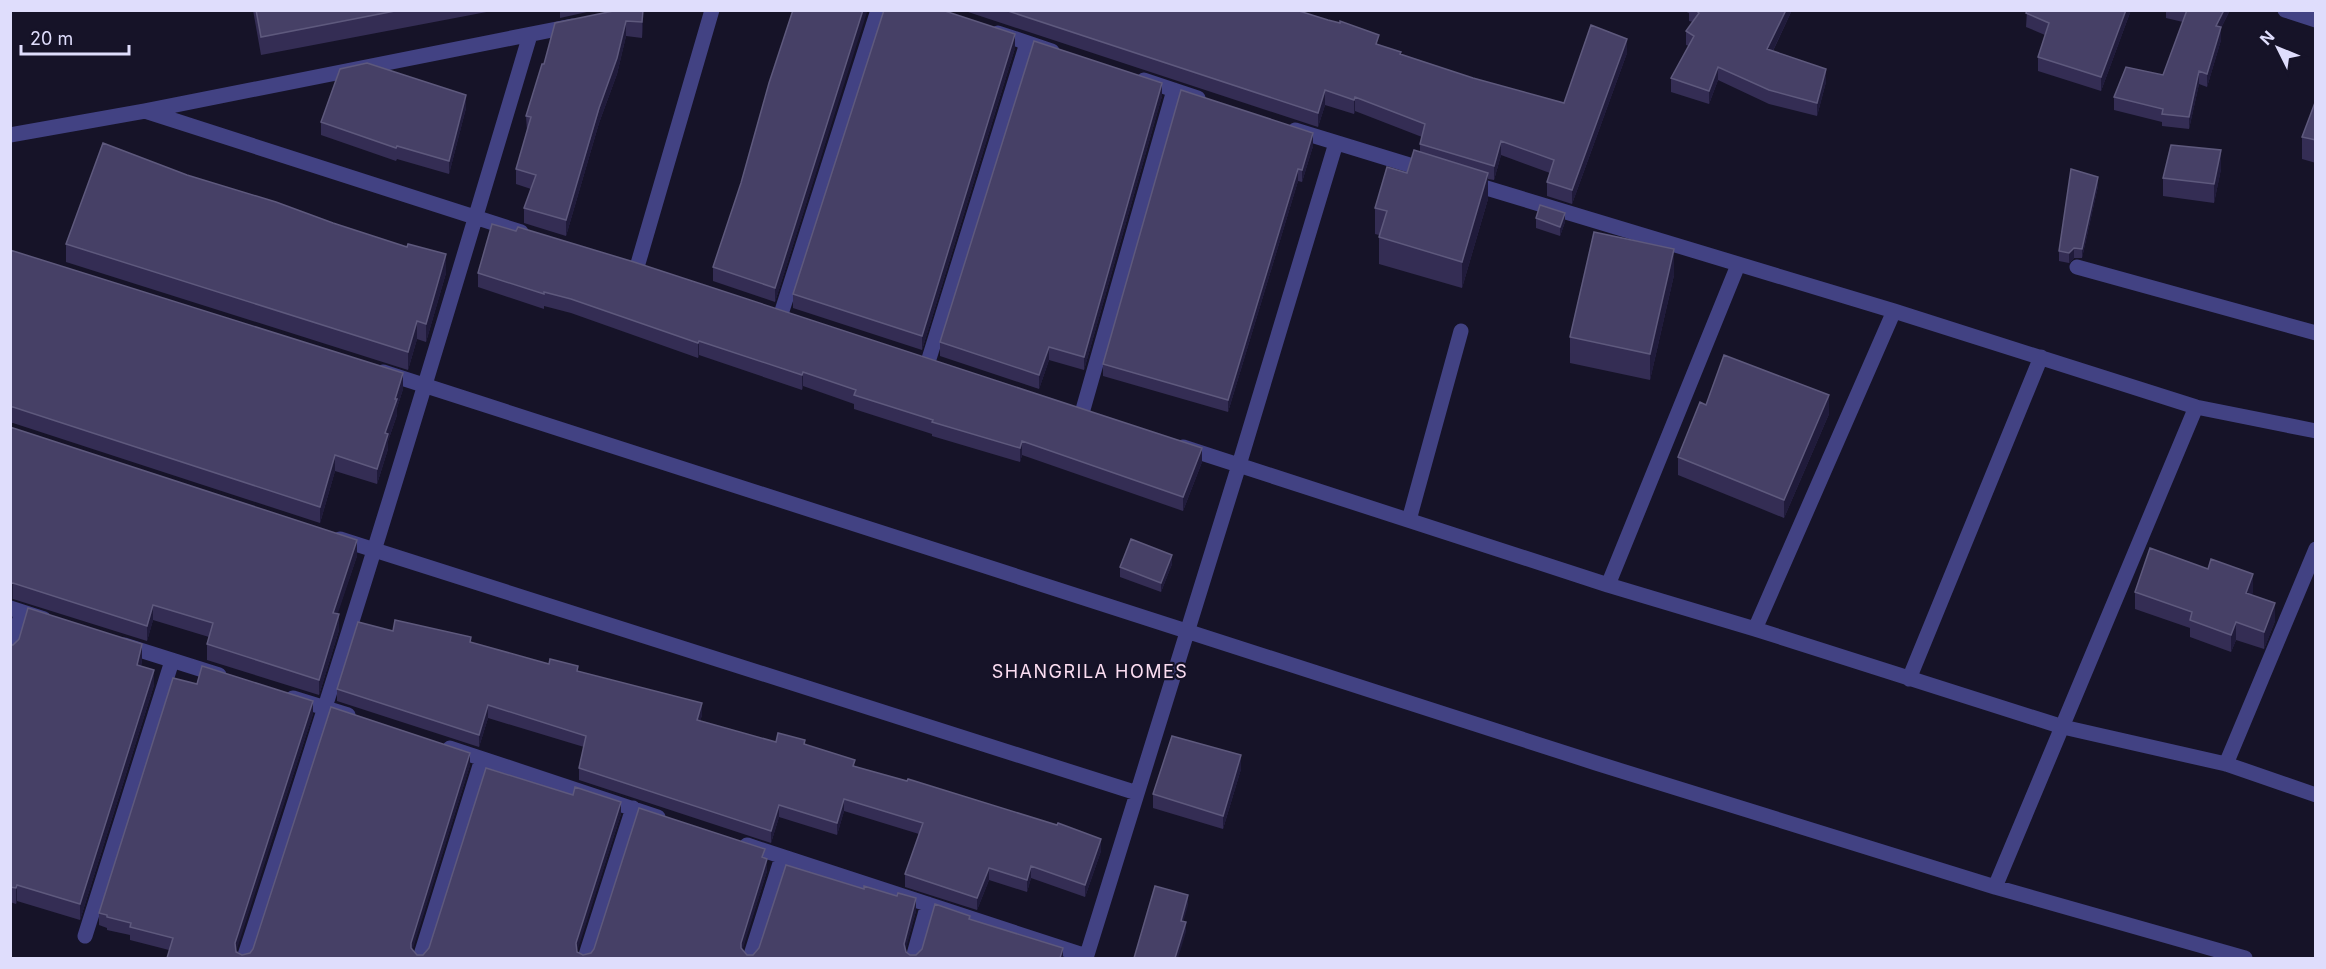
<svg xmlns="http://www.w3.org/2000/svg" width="2326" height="969" font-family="Inter,sans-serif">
<rect width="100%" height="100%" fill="#161328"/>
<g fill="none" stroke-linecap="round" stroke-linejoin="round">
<path stroke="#424283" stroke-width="15" d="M2285 10 2316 20
M998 33 1052 51
M1144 80 1198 98
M145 111 521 232
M1295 130 1429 171
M10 135 145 111 572 26
M1470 183 1894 311 2196 407 2316 431
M637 267 712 10
M2077 267 2316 333
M781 314 878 10
M928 362 1027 43
M383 372 1596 763 1995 887 2245 958
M1082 413 1174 90
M1183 447 1608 585 1755 629 2063 727 2226 764 2316 795
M1409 520 1461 331
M340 539 1137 793
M1608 585 1738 265
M10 608 44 619
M1755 629 1894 311
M124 645 219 675
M10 651 22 612
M1909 679 2041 357
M293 698 348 715
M450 748 658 817
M2226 764 2316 549
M747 845 1086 956
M1995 887 2196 407
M85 936 172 661
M244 958C345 652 438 344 530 35
M420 958 482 759
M585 958 633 808
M750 958 782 857
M913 958 928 904
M1086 958 1239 465 1336 143"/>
</g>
<path fill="#342d54" d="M253 10H497L261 55Z
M560 10H596L560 18Z
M618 10 643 21 642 38 626 36 617 74 599 123 566 236 524 223V208L531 189 516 184V169L527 131 526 116 544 64Z
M867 10 775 302 713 281V267L741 183Z
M962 10H1296L1401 54 1473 78 1564 103 1627 53 1572 204 1547 196V182L1550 173 1501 155 1494 180 1488 179V199L1462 288 1379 264V235L1375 234V208L1407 173 1420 152V144L1422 137 1355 111 1354 114 1325 105 1318 127Z
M1682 10H1792L1773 51 1826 82 1817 116 1769 104 1718 80 1709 104 1671 92V78L1689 46 1686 45V31L1693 22 1689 21V13Z
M2024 10H2131L2101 91 2038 71V57L2045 35 2026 27 2027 11Z
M2166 10H2230L2221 28V40L2207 87 2199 84 2189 129 2162 126V122L2114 110V97L2163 75 2183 22 2166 18Z
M1015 48 922 350 793 308V294Z
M1162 96 1084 370 1049 360 1039 389 940 356V342Z
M2316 100V163L2302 159V137Z
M466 108 449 174 397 159 396 161 321 135V122Z
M1313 146 1302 182 1298 181 1228 412 1103 376V364Z
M2221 169 2214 203 2163 196V178Z
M2098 186 2082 258H2074L2069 263 2059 261V251Z
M1536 218 1565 222 1560 236 1536 228Z
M66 244 446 273 426 342 417 339 408 370 66 262Z
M10 250 403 389 397 408V415L388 441V449L377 484 335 471 320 523 13 423H10Z
M478 273 1202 462 1183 511 1022 455 1020 462 932 436V434L854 409V404L803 386 802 390 699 355 698 358 571 313 544 306V309L478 287Z
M1674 275 1650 380 1570 363V337Z
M1829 414 1784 518 1678 475V457Z
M10 427 357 556 337 614 339 630 319 695 207 660V644L209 637 153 620 147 641 13 599H10Z
M1172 564 1161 592 1120 577V567Z
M2135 592H2253L2251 595 2275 621 2264 649 2236 640 2231 652 2190 637V628L2135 609Z
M471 642 549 664 578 671 702 715 700 721 776 742 805 744 855 766 1101 851 1085 897 1031 878 1027 892 989 880 977 910 905 887V874L919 834 844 811 837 835 779 817 771 843 579 780V768L584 747 488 718 479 747 337 701V689Z
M10 645 142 660 141 666 154 685 80 920 17 901 16 904 10 902Z
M197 684 313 714 236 950 242 955 250 953 470 765 412 950 417 955H423L621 814 577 950V952L583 955 591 953 765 858 767 871 742 950 747 955H753L916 911 905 950 906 952 910 955H916L970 920 1060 958H167L169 950 130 940V935L107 930V928L99 925V913Z
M1241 769 1223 829 1153 808V794Z"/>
<path fill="#201b3b" d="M643 10V21L642 38V22Z
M863 10H867V12L775 302V288Z
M1786 10H1792L1767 63V49Z
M2126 10H2131L2101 91V77Z
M2224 10H2230L2221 28V40L2207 87V74L2216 26Z
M626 21V36L617 74 599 123 566 236V220Z
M1015 34V48L922 350V336Z
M1627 39V53L1572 204V190Z
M1718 67V80L1709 104V91Z
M1826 69V82L1817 116V103Z
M2199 71V84L2189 129V117Z
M1162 83V96L1084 370V357Z
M1325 90V105L1318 127V113Z
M466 95V108L449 174V161Z
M1355 97V111L1354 114V100Z
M1313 133V146L1302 182V170Z
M1501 141V155L1494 180V166Z
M2221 150V169L2214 203V184Z
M1298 169V181L1228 412V400Z
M1488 173V199L1462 288V262Z
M2098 177V186L2082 258V249Z
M1565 213V222L1560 236V227Z
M2074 248V258L2069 263V253Z
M1674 249V275L1650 380V354Z
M446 254V273L426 342V324Z
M417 321V339L408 370V352Z
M699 341V355L698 358V343Z
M1049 347V360L1039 389V375Z
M803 372V386L802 390V375Z
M403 373V389L397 408V415L388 441V449L377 484V469L385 433Z
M1829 395V414L1784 518V500Z
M1022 441V455L1020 462V448Z
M1202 448V462L1183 511V497Z
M335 455V471L320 523V507Z
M357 540V556L333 628V613Z
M1172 555V564L1161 592V583Z
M2253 574V592L2246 610V593Z
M13 583V599H10V584Z
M2275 603V621L2264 649V632Z
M153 605V620L147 641V626Z
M339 614V630L319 695V680Z
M2236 622V640L2231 652V635Z
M142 644V660L137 681V665Z
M154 670V685L80 920V904Z
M313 701V714L235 955V943Z
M702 703V715L697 732V720Z
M488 705V718L479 747V735Z
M470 753V765L411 955V943Z
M1241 755V769L1223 829V816Z
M844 799V811L837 835V823Z
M621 802V814L576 955V943Z
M779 805V817L771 843V831Z
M1101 839V851L1085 897V885Z
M767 859V871L741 955V943Z
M1031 866V878L1027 892V880Z
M989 868V880L977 910V898Z
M17 885V901L16 904V888Z
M1188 895V905L1181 930V921Z
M916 898V911L904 956V944Z
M1186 922V932L1178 958H1175Z
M1063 948V958H1060Z"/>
<path fill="#464066" stroke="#5e597d" stroke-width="1.5" d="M256 10H400L261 37Z
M618 10H643L642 22 626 21 617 58 599 108 566 220 524 208 536 175 516 169 531 117 526 116 542 64H544L555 23Z
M793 10H863L775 288 713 267 741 183 769 83Z
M884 10H942L1015 34 922 336 793 294Z
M1005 10H1296L1328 20 1340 23V21L1379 35 1376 44 1401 52 1400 54 1473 78 1564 103 1591 25 1627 39 1572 190 1547 182 1554 160 1501 141 1494 166 1420 144 1425 124 1355 97 1354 100 1325 90 1318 113Z
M1696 10H1786L1767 49 1826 69 1817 103 1769 90 1718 67 1709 91 1671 78 1694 36 1686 31 1699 13Z
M2027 10H2126L2101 77 2038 57 2049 23 2026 13Z
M2187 10H2224L2216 26 2221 27 2207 74 2199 71 2189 117 2162 114 2163 109 2114 97 2126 67 2163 75Z
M1034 41 1162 83 1084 357 1049 347 1039 375 940 342Z
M367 63 466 95 449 161 397 146 396 148 321 122 340 69Z
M1181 90 1313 133 1302 170 1298 169 1228 400 1103 364Z
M2316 100V140L2302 137Z
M103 143 187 175 276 202 333 223 407 247 408 244 446 254 426 324 417 321 408 352 66 244Z
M2171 145 2221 150 2214 184 2163 178Z
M1414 150 1488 173 1462 262 1379 237 1387 211 1375 208 1387 167 1407 173Z
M2071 169 2098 177 2082 249 2074 248 2069 253 2059 251Z
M1540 205 1565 213 1560 227 1536 218Z
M492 224 516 231 518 227 634 262 1202 448 1183 497 1022 441 1020 448 932 422 933 420 854 395 856 390 803 372 802 375 699 341 698 343 571 299 544 292V294L478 273Z
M1594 232 1674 249 1650 354 1570 337Z
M10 250 403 373 395 399H397L385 433 388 434 377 469 335 455 320 507 13 407H10Z
M1724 355 1829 395 1784 500 1678 457 1700 402 1706 405Z
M10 427 357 540 333 613 339 614 319 680 207 644 213 623 153 605 147 626 13 583 10 584Z
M1131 539 1172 555 1161 583 1120 567Z
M2150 548 2208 569 2211 559 2253 574 2246 593 2275 603 2264 632 2236 622 2231 635 2190 620 2192 612 2135 592Z
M28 608 142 644 137 665 154 670 80 904 17 885 16 888 10 887V770L11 768 10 767V645H13L19 639Z
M395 620 471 637 470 642 549 664 550 659 578 666 577 671 702 703 697 720 776 742 778 733 805 740 804 744 855 760 853 766 907 781 908 779 1057 825 1058 823 1101 839 1085 885 1031 866 1027 880 989 868 977 898 905 874 923 823 844 799 837 823 779 805 771 831 579 768 586 736 488 705 479 735 337 689 358 622 393 631Z
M202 666 313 701 235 943 236 952 242 955 250 953 253 949 331 707 470 753 411 943V948L417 955H423L429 948 486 768 573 795 575 787 621 802 576 943 577 952 583 955 591 953 594 949 639 808 765 849 762 857 767 859 741 943V948L747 955H753L759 948 786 865 864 889V886L897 896 898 893 916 898 904 944 906 952 910 955H916L922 949 935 904 970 916 969 919 1063 948 1060 958H167L173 938 130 927 131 923 107 917V915L99 913 173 678 197 684Z
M1172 736 1241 755 1223 816 1153 794Z
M1155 886 1188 895 1181 921 1186 922 1175 958H1134Z"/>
<g text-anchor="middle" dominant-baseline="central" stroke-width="4.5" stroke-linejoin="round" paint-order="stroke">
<g font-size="18" letter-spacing="1.5" fill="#fcdef2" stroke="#161328">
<text x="1090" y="671">SHANGRILA HOMES</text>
</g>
</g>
<rect width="2326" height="969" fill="none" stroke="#dfddfc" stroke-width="24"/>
<g transform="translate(2278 48) rotate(313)" stroke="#161328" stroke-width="4.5" paint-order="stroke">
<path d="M0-4.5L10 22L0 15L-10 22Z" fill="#dfddfc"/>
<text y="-9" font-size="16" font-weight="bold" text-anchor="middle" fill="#dfddfc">N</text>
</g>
<path d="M21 45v9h108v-9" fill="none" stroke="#dfddfc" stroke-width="3"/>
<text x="30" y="45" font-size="18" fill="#dfddfc" stroke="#161328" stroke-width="4.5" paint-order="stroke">20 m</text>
</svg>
